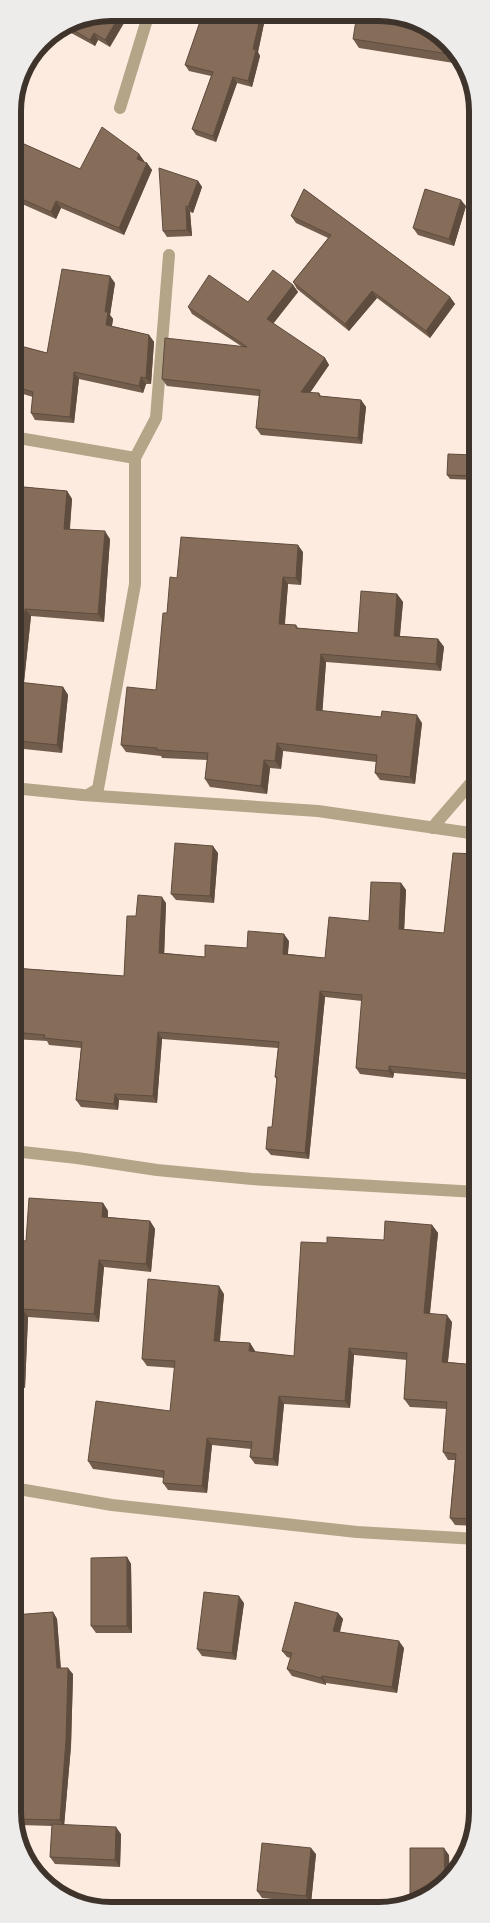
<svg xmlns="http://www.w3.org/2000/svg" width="490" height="1923" font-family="'Roboto Condensed',sans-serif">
<rect width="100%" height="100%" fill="#feebdf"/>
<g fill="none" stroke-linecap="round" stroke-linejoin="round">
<path stroke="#b4a488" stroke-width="12" d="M120 108 149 13
M13 437 135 458
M13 788 83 795 318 811 477 834
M88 795 98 789 135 584V458L156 418 169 255
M432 828 477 776
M13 1151 77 1158 157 1170 252 1179 477 1192
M13 1488 112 1505 357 1532 477 1539"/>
</g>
<path fill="#735e4d" d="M111 12 110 47 98 40 95 46 62 28 73 20Z
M203 13 266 14 258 52 260 56 252 87 237 83 216 142 196 135 192 129 211 76 189 71 185 65Z
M353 39 449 41 460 64 359 48Z
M13 139 80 169 139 154 144 161V162L147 163 152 170 124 235 61 208 56 219 13 200Z
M198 181 202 187 193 213 190 212 192 236 167 237 163 231Z
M304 189 450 297 455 304 430 338 377 298 349 331 297 289 293 282 328 238 296 223 291 216Z
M466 206 454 246 418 235 413 228Z
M115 283 110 315 113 319 112 326 149 335 154 342 151 384H146L143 393 79 379 74 423 35 420 31 413 33 397 13 391V344L47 353Z
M293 285 298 292 273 324 325 358 329 365 310 393H319L321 396 361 400 366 407 362 444 261 435 256 428 259 396 167 386 162 379 241 346 192 314 188 307 248 302Z
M474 455 477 458 476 480 450 479 447 475Z
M13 486 67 491 72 499 70 529 110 539 104 622 31 616 24 683 63 687 68 695 62 753 24 749 19 741V736H13Z
M303 552 301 585 288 584 285 624 296 625 298 628 358 633 397 594 403 602 400 636 438 639 444 647 441 671 326 662 322 711 422 723 415 784 380 780 375 773 376 762 283 751 281 769 270 768 267 794 210 787 205 779 207 760 162 758 161 756 126 752 121 745 156 690 167 613 177 578Z
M218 853 214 903 176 900 171 894Z
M477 854V1077H476L475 1080 394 1073 393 1078 360 1074 356 1068 362 1001 325 997 309 1159 271 1155 266 1149 272 1127 277 1080 275 1077 278 1048 162 1039 157 1103 119 1100 118 1110 81 1107 76 1100 81 1048 49 1045 47 1041 13 1039V923H16L20 930 17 968 124 976 136 916 166 903 164 953 205 957 247 948 289 941 288 954 325 958 369 921 401 883 406 890 404 929 444 933Z
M103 1203 108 1211V1217L150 1221 155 1229 151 1272 104 1267 99 1322 28 1317 25 1388 13 1387V1240L26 1241Z
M432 1225 438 1233 430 1314 452 1322 448 1362 477 1365V1526L455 1525 450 1518 455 1460H448L443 1452 447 1409 410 1407 404 1399 407 1360 354 1355 350 1408 284 1404 278 1466 255 1464 250 1457 251 1449 212 1445 207 1493 168 1490 163 1483 164 1478 93 1469 88 1461 170 1411 175 1368 147 1366 142 1359 224 1294 220 1341 250 1343 255 1351V1352L294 1356 327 1243 384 1240Z
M127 1557 131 1564 132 1633H96L91 1626Z
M244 1603 236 1660 202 1656 197 1649Z
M53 1612 57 1619 61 1668 73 1674 71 1746 64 1825 121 1834 120 1867 55 1864 50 1857 52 1826 20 1825 16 1819 21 1740 18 1735V1734H13V1615Z
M338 1613 343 1619 340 1632 404 1648 397 1693 326 1683V1685L292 1676 287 1669 290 1658 287 1657 282 1651Z
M316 1854 311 1903 262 1898 257 1891Z"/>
<path fill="#5e4c3e" d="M121 13H130L110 47 105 40Z
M261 14H266L258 52 260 56 252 87 248 81 253 49Z
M94 33 98 40 95 46 90 40Z
M233 77 237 83 216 142 213 136Z
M139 154 144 161 142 167 137 159Z
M147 163 152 170 124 235 119 228Z
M198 181 202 187 193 213 188 207Z
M461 200 466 206 454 246 449 239Z
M56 201 61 208 56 219 51 212Z
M186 206 190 212 192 236 187 230Z
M110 276 115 283 110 315 113 319 111 331 106 325 105 312Z
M293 285 298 292 271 326 267 319Z
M372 291 377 298 349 331 345 324Z
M450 297 455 304 430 338 426 331Z
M149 335 154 342 151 384 146 378Z
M325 358 329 365 306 398 301 392Z
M74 372 79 379 74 423 70 417Z
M141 377 146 384 143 393 139 386Z
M361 400 366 407 362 444 358 438Z
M474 455 477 458 476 480 474 476Z
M67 491 72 499 69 536 64 529Z
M105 531 110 539 104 622 98 614Z
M298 545 303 552 301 585 296 578Z
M283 577 288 584 284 631 279 624Z
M397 594 403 602 399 643 394 636Z
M25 609 31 616 23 690 18 682Z
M438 639 444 647 441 671 436 664Z
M321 654 326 662 322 718 316 710Z
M63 687 68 695 62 753 57 745Z
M417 715 422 723 415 784 410 777Z
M277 743 283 751 281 769 275 761Z
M264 760 270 768 267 794 261 786Z
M213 846 218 853 214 903 210 896Z
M401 883 406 890 404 935 399 929Z
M162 897 166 903 164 960 159 953Z
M16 923 20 930 16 974 13 970V951Z
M284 934 289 941 287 960 283 954Z
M320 991 325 997 309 1159 305 1153Z
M477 1020V1050L476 1048Z
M158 1032 162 1039 157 1103 153 1096Z
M389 1066 394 1073 393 1078 389 1071Z
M471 1071 476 1077 475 1080 471 1074Z
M115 1094 119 1100 118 1110 114 1104Z
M103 1203 108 1211 107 1224 102 1217Z
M150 1221 155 1229 151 1272 146 1264Z
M432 1225 438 1233 429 1320 424 1313Z
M99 1260 104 1267 99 1322 94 1314Z
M219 1286 224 1294 219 1348 214 1341Z
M23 1309 28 1317 25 1388 19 1380Z
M447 1315 452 1322 447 1369 442 1362Z
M250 1343 255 1351 254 1359 249 1351Z
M349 1348 354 1355 350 1408 345 1401Z
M279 1396 284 1404 278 1466 273 1459Z
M207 1438 212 1445 207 1493 202 1486Z
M477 1458V1498L474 1494Z
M127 1557 131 1564 132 1633 127 1626Z
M239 1596 244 1603 236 1660 232 1653Z
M53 1612 57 1619 61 1674 57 1668Z
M338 1613 343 1619 338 1638 333 1631Z
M399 1641 404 1648 397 1693 392 1687Z
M68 1668 73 1674 71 1746 64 1827 60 1820Z
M322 1676 326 1683V1685L321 1678Z
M116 1827 121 1834 120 1867 115 1860Z
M311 1848 316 1854 311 1903 306 1896Z
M444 1848 449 1855 450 1879 445 1882Z"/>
<path fill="#866d59" stroke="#5e4c3e" d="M111 12 121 13 105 40 94 33 90 40 65 25 73 20Z
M203 13 261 14 253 49 256 50 248 81 233 77 213 136 192 129 213 72 185 65Z
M357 14H399L449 41 455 55 353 39Z
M102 127 139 154 137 159 147 163 119 228 56 201 51 212 13 195V139L80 169Z
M159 168 198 181 188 207 186 206 187 230 163 231Z
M304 189 450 297 426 331 372 291 345 324 293 282 331 235 291 216Z
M425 189 461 200 449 239 413 228Z
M62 269 110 276 105 312H108L106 325 149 335 146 378 141 377 139 386 74 372 70 417 31 413 33 392 13 386V344L47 353Z
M273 270 293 285 267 319 325 358 301 392 319 393V396L361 400 358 438 256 428 260 390 162 379 165 338 247 347 188 307 209 275 248 302Z
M448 454 474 455V476L447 475Z
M13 486 67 491 64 529 105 531 98 614 25 609 18 682 63 687 57 745 19 741 20 729H13Z
M181 537 298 545 296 578 283 577 279 624 296 625V628L358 633 361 591 397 594 394 636 438 639 436 664 321 654 316 710 381 717 382 711 417 715 410 777 375 773 377 755 277 743 275 761 264 760 261 786 205 779 208 753 157 750V748L121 745 127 687 156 690 163 613H167L170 577 177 578Z
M175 843 213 846 210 896 171 894Z
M453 853 477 854V1020L476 1048H477V1071H471V1074L389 1066V1071L356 1068 362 995 320 991 305 1153 266 1149 268 1127H272L277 1077H275L279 1042 158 1032 153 1096 115 1094 114 1104 76 1100 82 1042 44 1038 45 1035 13 1032V968L124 976 127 916H136L138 895 162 897 159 953 205 957V945L247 948 248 931 284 934 283 954 325 958 329 917 369 921 371 882 401 883 399 929 444 933Z
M13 923H16L13 951Z
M29 1198 103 1203 102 1217 150 1221 146 1264 99 1260 94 1314 23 1309 19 1380H13V1240L26 1241Z
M385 1221 432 1225 424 1313 447 1315 442 1362 477 1365V1458L474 1494H477V1519L450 1518 456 1454 443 1452 447 1402 404 1399 407 1353 349 1348 345 1401 279 1396 273 1459 250 1457 252 1442 207 1438 202 1486 163 1483 164 1471 88 1461 96 1401 170 1411 175 1361 142 1359 148 1279 219 1286 214 1341 250 1343 249 1351 294 1356 301 1242 327 1243V1237L384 1240Z
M127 1557V1626H91V1558Z
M204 1592 239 1596 232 1653 197 1649Z
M295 1602 338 1613 333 1631 399 1641 392 1687 322 1676 321 1678 287 1669 292 1653 282 1651Z
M53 1612 57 1668H68L66 1740 60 1820 16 1819 21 1735H18V1726L13 1727V1615Z
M52 1824 116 1827 115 1860 50 1857Z
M262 1843 311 1848 306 1896 257 1891Z
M410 1848H444L445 1882 410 1900Z
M76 1900 94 1905 93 1909H91Z"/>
<path d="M0 0H490V1923H0ZM111 21H379A90 90 0 0 1 469 111V1812A90 90 0 0 1 379 1902H111A90 90 0 0 1 21 1812V111A90 90 0 0 1 111 21Z" fill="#edeceb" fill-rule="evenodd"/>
<path fill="none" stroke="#3f342c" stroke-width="6" d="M111 21H379A90 90 0 0 1 469 111V1812A90 90 0 0 1 379 1902H111A90 90 0 0 1 21 1812V111A90 90 0 0 1 111 21Z"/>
</svg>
